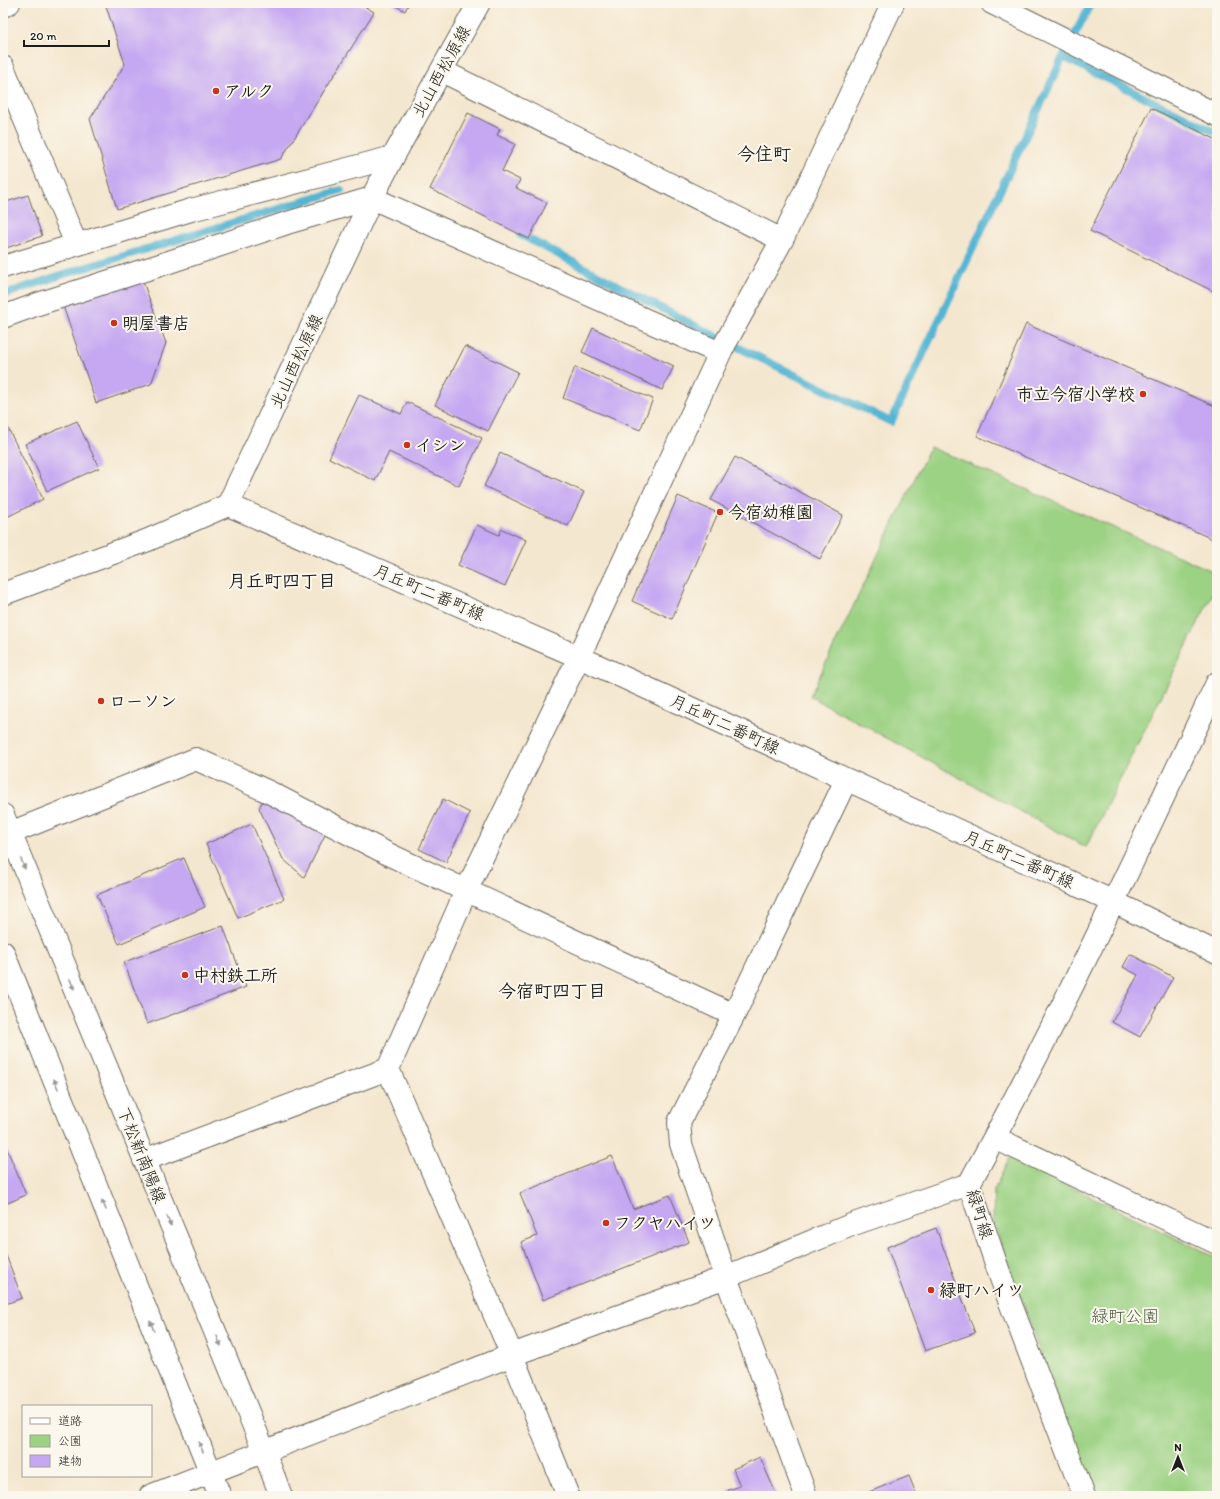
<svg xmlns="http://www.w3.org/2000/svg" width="1220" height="1499" font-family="Itim,'Klee One',sans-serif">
<rect width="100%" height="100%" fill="#fbf7ec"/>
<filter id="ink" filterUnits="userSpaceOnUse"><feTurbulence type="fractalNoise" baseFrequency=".025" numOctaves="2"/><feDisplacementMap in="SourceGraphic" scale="8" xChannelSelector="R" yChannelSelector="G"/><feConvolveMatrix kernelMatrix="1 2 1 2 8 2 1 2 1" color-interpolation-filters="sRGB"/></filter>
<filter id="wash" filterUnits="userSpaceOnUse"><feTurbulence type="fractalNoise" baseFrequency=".012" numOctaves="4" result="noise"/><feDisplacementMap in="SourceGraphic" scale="16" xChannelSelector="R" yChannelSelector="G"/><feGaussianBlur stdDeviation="0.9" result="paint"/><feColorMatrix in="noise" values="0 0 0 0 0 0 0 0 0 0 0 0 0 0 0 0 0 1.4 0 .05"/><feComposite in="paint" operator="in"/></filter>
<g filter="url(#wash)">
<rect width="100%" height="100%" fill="#f4e7cf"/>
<path fill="#9cd284" stroke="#5c7750" d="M930 447 1217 573V585L1086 847 810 696Z
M1010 1157 1217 1258V1496H1092L993 1221 994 1190Z"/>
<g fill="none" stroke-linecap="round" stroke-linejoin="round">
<path stroke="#54b5d3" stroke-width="8" d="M1063 57 1217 133
M521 235 713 335 891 422 1063 57 1091 3
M3 295 61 275 341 190"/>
</g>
<g id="blocks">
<path fill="#c5a7f2" d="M105 3H359L374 12 281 159 117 209 90 119 125 64Z
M391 3H409L405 11Z
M1151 108 1217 140V293L1090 231Z
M468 113 500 129 497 135 515 144 502 171 520 180 516 188 547 203 529 239 430 189Z
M28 195 42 236 3 249V203Z
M140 274 166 343 151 384 96 403 62 303Z
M1026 324 1217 407V541L977 436Z
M593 328 674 366 662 390 582 352Z
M465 346 518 372 488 431 435 405Z
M575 367 653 399 640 430 563 398Z
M359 395 401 414 407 402 482 438 459 486 389 452 375 481 329 458Z
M77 421 99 468 47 491 25 444Z
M6 424 43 499 3 519V425Z
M500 453 584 492 568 526 484 486Z
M735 457 843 515 820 559 711 500Z
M678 496 718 513 672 619 632 601Z
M477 525 499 535 502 529 526 540 505 586 458 565Z
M267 793 330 825 304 877 283 859 259 808Z
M443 799 470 813 446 862 419 849Z
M252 824 284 899 238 918 206 844Z
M184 858 205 907 119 944 97 895Z
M223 926 246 987 147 1024 124 962Z
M1130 954 1173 977 1140 1037 1112 1022 1138 975 1123 967Z
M7 1149 26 1195 3 1205V1151Z
M612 1156 633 1209 670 1195 689 1242 543 1300 521 1242 537 1236 520 1193Z
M936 1228 975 1333 925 1351 887 1247Z
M3 1247 22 1298 3 1305Z
M760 1457 777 1496H731L728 1490 740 1486 733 1469Z
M909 1476 917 1496H859Z"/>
</g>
</g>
<g filter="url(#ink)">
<use href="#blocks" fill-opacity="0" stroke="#68635b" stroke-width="1"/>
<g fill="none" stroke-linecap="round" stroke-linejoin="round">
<g stroke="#68635b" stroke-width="24">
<path id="minor" d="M992 3 1217 115
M3 6 9 3
M3 67 76 244
M442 71 782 240
M3 267 191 210 393 157
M3 317 38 304 160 265 287 223 372 198 720 353
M10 833 196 759 269 792 390 855 734 1015
M388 1069 512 1355 568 1496
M995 1138 1217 1243
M144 1160 388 1069 466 891 579 657 720 353 782 240 893 3
M806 1496 726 1277 681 1144 679 1122 734 1015 846 780"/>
</g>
<g stroke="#68635b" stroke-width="24">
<path id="tertiary" d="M228 505 579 657 1114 902 1217 953
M3 594 148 540 228 505 372 198 393 157 479 3
M150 1496 512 1355 726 1277 851 1225 969 1184
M1084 1496 1003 1284 969 1184C1059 1021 1138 851 1217 683"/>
</g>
<g stroke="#68635b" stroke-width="24">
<path id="secondary" d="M3 815 264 1451 281 1496
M3 952 220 1496"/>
</g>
<use href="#minor" stroke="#fff" stroke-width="22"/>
<use href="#tertiary" stroke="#fff" stroke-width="22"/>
<use href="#secondary" stroke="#fff" stroke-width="22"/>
</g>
<defs><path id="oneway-solid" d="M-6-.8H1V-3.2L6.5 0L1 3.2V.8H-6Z"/></defs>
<g fill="#999">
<use href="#oneway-solid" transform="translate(23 864) rotate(68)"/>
<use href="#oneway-solid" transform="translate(72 984) rotate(68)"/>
<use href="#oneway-solid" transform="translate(56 1084) rotate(-112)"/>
<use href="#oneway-solid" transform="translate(104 1205) rotate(-112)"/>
<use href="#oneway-solid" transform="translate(169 1221) rotate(68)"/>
<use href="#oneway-solid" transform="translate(152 1326) rotate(-112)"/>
<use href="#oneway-solid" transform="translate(219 1341) rotate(68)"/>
<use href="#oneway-solid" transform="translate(201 1447) rotate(-112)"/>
</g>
</g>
<g fill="#c8321e" stroke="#fbf7ec" stroke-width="1.5">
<circle cx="216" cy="91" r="4"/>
<circle cx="114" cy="323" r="4"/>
<circle cx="1143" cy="394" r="4"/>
<circle cx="407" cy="445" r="4"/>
<circle cx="720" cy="512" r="4"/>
<circle cx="101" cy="701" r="4"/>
<circle cx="185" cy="975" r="4"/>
<circle cx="606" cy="1223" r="4"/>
<circle cx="931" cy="1290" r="4"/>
</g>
<g text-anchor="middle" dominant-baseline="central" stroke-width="4" stroke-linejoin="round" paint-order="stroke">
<g font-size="17" fill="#1c1c1c" stroke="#fbf7ec">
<text transform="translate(441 71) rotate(-61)">北山西松原線</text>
<text transform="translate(296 361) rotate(-65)">北山西松原線</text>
<text transform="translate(429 592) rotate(23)">月丘町二番町線</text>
<text transform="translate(725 724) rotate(25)">月丘町二番町線</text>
<text transform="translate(1019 859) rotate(24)">月丘町二番町線</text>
<text transform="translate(142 1155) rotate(68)">下松新南陽線</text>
<text transform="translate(980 1214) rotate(72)">緑町線</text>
</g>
<g font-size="17" font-weight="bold" fill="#1c1c1c" stroke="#fbf7ec" text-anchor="start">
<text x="224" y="91">アルク</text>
<text x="122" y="323">明屋書店</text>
<text x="1135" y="394" text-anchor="end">市立今宿小学校</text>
<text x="415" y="445">イシン</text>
<text x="728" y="512">今宿幼稚園</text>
<text x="109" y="701">ローソン</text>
<text x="193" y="975">中村鉄工所</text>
<text x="614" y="1223">フクヤハイツ</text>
<text x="939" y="1290">緑町ハイツ</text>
</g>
<g font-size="17" fill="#495c40" stroke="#fbf7ec">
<text x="1125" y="1316">緑町公園</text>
</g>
<g font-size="18" font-weight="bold" fill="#1c1c1c" stroke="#fbf7ec">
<text x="764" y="154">今住町</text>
<text x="282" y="581">月丘町四丁目</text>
<text x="552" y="991">今宿町四丁目</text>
</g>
</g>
<rect width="1220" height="1499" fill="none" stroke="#fbf7ec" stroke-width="16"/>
<rect x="22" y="1405" width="130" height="72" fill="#fbf7ec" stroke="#a29f99"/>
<rect x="30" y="1418" width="20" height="6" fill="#ffffff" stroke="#a29f99"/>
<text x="58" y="1425" font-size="12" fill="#1c1c1c">道路</text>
<rect x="30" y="1435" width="20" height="12" fill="#9cd284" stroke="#a29f99"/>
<text x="58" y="1445" font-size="12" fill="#1c1c1c">公園</text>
<rect x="30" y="1455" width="20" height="12" fill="#c5a7f2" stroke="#a29f99"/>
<text x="58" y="1465" font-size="12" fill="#1c1c1c">建物</text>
<g transform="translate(1178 1457)" stroke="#fbf7ec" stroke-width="3" paint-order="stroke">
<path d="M0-3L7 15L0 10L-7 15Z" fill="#1c1c1c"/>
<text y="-6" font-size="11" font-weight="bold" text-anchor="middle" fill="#1c1c1c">N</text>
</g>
<path d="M24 40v6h85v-6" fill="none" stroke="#1c1c1c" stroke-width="2"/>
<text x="30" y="40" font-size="12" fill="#1c1c1c" stroke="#fbf7ec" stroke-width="3" paint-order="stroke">20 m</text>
</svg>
